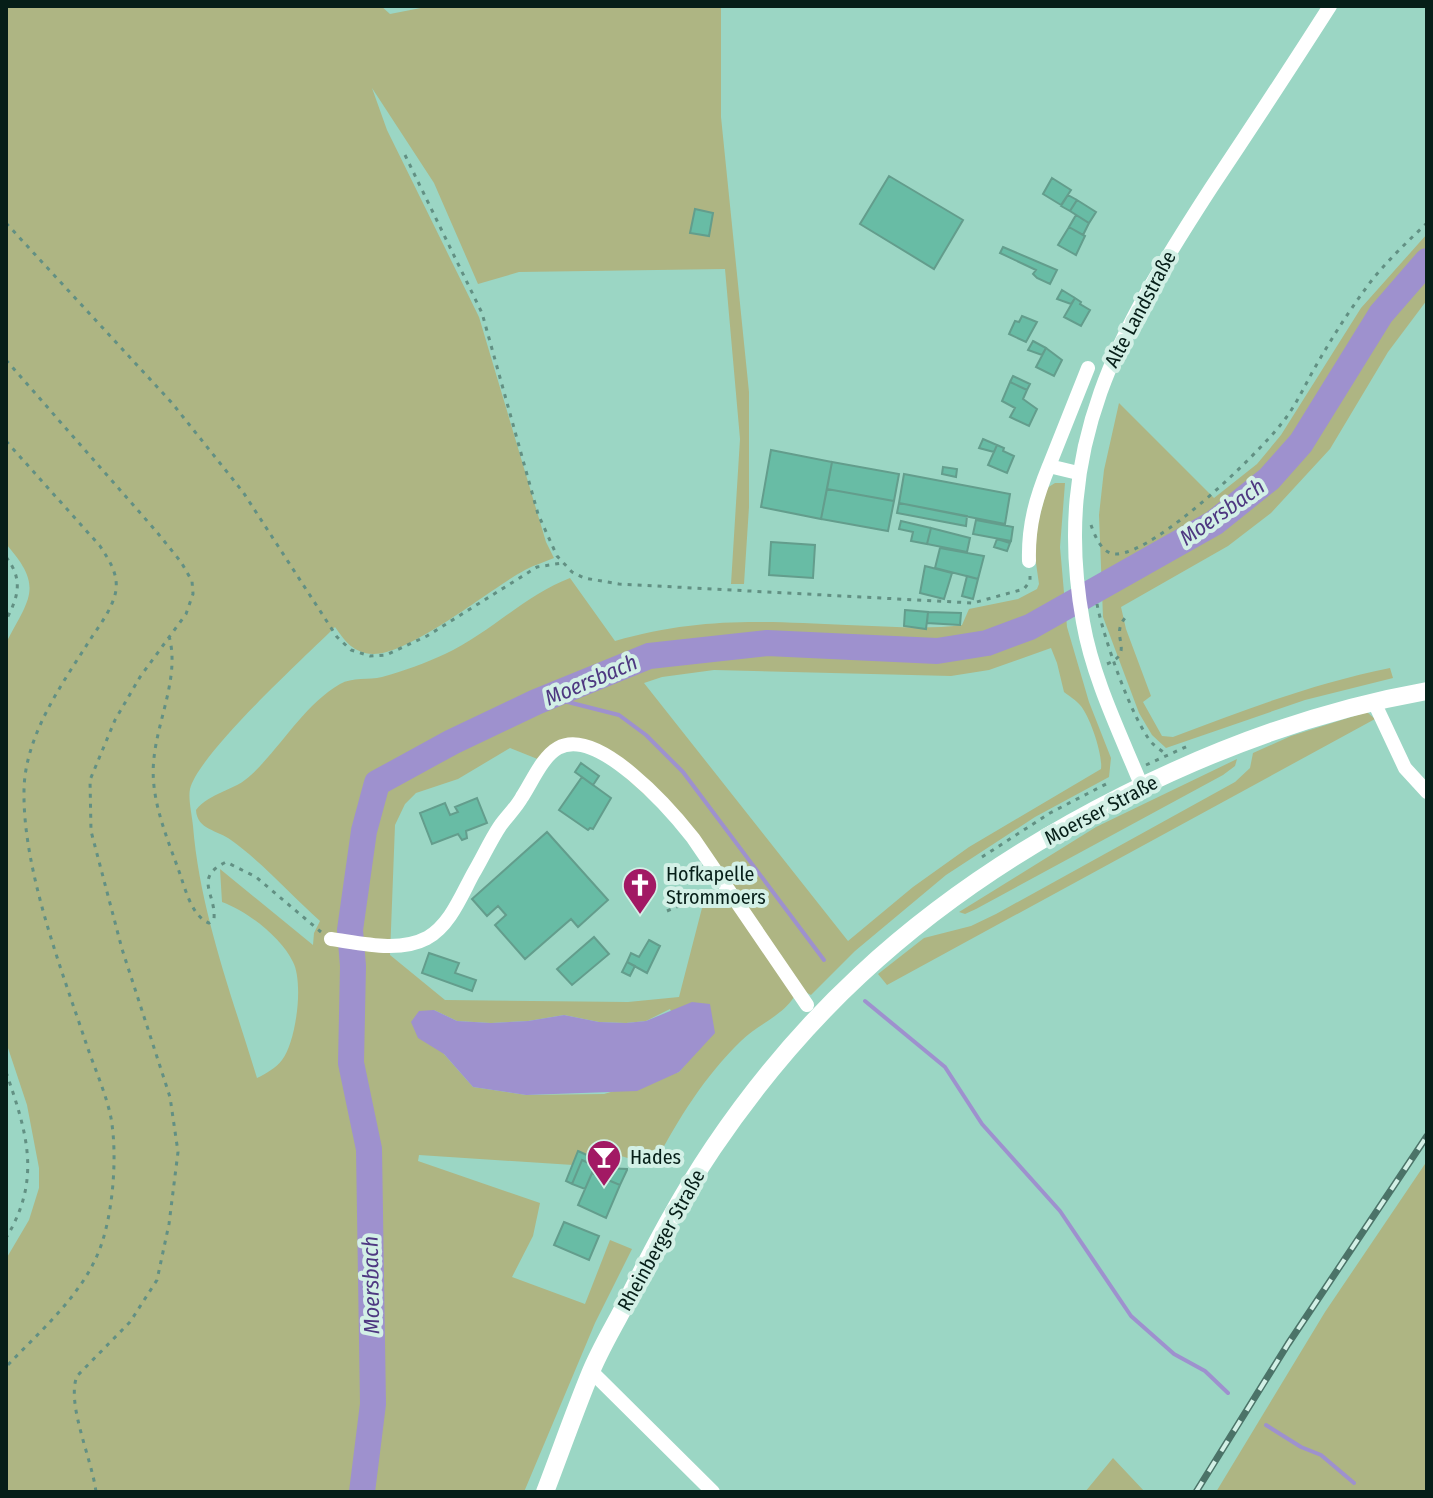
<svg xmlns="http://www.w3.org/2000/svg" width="1433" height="1498" font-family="'Fira Sans Condensed',sans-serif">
<rect width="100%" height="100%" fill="#9bd6c4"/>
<path fill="#aeb583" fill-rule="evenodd" d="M6 6H381L390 14 431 6H721V117L749 392V507L744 584H731L740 439 725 269 519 272 478 284 434 183 372 88 387 130 479 317 546 542 554 558C545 562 534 565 525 570 490 589 410 655 373 654 353 653 345 641 335 627 305 657 199 753 190 789 188 799 192 815 193 826 200 912 232 996 257 1078 265 1074 276 1068 282 1060 296 1042 304 983 293 962 281 937 247 911 222 902L220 869 313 945 314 933 320 921C291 895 263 863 231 840 218 830 197 830 196 810 210 792 235 791 251 775 282 746 303 706 340 684 352 677 369 680 382 677 403 671 426 663 445 654 490 633 525 595 570 578L615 641C698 617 762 621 847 625 887 626 924 630 962 625L969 609 1018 599 1037 589 1039 584 1033 542 1047 488 1055 483H1065L1060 547 1067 627 1089 702 1111 758 1109 777 1035 817 946 875 855 951 811 995 803 991 702 846 586 742 540 760 510 748 458 779 416 793 405 804 395 825 390 955 445 1000 628 1002 679 997 702 908 723 897 729 901 794 997C782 1016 757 1025 741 1041 704 1077 679 1118 655 1163L651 1165 611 1153 600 1155 598 1160 579 1152 573 1165 419 1155 418 1161 540 1203 533 1236 512 1277 585 1304 610 1240 632 1249 595 1323 524 1492H6V1259L29 1220 39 1188V1168L27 1105 6 1042V643C30 597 44 587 6 544ZM1051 648 1057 663 1064 692C1069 696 1076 700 1080 705 1090 716 1103 755 1101 769L969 847 913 887 848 941 644 683 662 677 714 670 951 676 989 670ZM670 1009 692 1056 679 1072 604 1094 526 1095 473 1087 444 1054 434 1010 457 1021 491 1023 528 1021 564 1015 599 1022 626 1023 646 1021Z
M1427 234V300L1388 352 1330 449 1271 513 1228 546 1121 607 1126 629 1151 696 1143 702 1162 736 1173 737C1244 710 1315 683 1390 668L1393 678 1305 700 1166 748 1152 735 1139 713 1103 617 1099 515 1104 470 1119 403 1214 498 1257 464 1281 435 1361 308Z
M1367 712 1375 719 887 985 878 974 924 938 971 926 996 914 1235 782 1250 768 1253 753 1291 736Z
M1237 759 1235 766 1223 775 976 909 965 914 959 912 1096 827Z
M1427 1161V1492H1216L1325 1312Z
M1113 1458 1145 1492H1085Z"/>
<path fill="#9e91ce" d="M692 1002 710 1004 715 1033 679 1072 637 1091 526 1095 473 1087 444 1054 418 1038 411 1022 419 1011 434 1010 457 1021 491 1023 528 1021 564 1015 599 1022 626 1023 646 1021Z"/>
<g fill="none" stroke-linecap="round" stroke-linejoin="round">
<path stroke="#9e91ce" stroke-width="4" d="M548 697 619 715 646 735 683 772 824 960
M865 1001 945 1067 982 1124 1060 1211 1131 1316 1174 1354 1205 1371 1228 1393
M1266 1425 1301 1447 1321 1455 1354 1483"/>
<path stroke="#9e91ce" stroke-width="26" d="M362 1492 373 1404 369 1149 351 1063 353 966 350 930 364 831 377 783 452 742 536 702 649 656 767 643 937 651 987 643 1030 627 1214 523 1269 479 1301 443 1381 314 1427 261"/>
</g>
<path fill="#68bca5" stroke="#639d8c" stroke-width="2" d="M889 176 963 220 934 269 860 224Z
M1052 178 1071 190 1061 205 1043 194Z
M1068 195 1077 200 1070 211 1061 206Z
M1077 200 1096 212 1089 223 1070 211Z
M695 209 713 213 709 236 690 233Z
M1076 215 1089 223 1083 235 1069 227Z
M1069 227 1085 236 1076 255 1058 245Z
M1003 247 1057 270 1050 284 1037 278 1033 274 1036 270 1000 253Z
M1062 290 1075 298 1071 304 1057 299Z
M1075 298 1081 302 1080 304 1090 310 1081 326 1064 317Z
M1022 316 1037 322 1026 342 1009 334 1015 321 1019 322Z
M1033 341 1046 348 1042 355 1028 350Z
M1046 348 1062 360 1054 376 1036 367Z
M1013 376 1030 384 1027 390 1010 382Z
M1010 382 1027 390 1023 399 1037 409 1029 426 1010 417 1015 408 1002 401Z
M983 439 997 445 994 452 979 448Z
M997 445 1004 448 1003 451 1014 456 1007 473 988 465Z
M771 450 832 462 821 519 761 507Z
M832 462 899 474 894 501 827 489Z
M943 467 957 469 956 477 942 474Z
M904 474 1010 494 1005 524 899 503Z
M827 489 894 501 888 531 821 519Z
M899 503 967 516 966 526 897 513Z
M976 520 1013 527 1011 541 973 534Z
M901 521 931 528 927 544 911 541 913 532 899 529Z
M931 528 970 538 967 552 927 544Z
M997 539 1010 543 1007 551 994 547Z
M771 542 815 545 813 578 769 575Z
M940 548 984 556 978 579 935 568Z
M925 566 952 573 944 599 920 593Z
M967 576 978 579 973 599 962 596Z
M905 610 928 612 926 629 904 626Z
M928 612 961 613 960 625 927 623Z
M581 763 599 776 593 785 575 772Z
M582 777 611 798 593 829 590 828 588 830 559 810Z
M477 798 487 823 466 831 467 838 462 840 458 834 432 844 420 813 445 803 450 815 458 812 455 807Z
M547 832 608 900 578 927 571 919 525 959 495 925 506 915 498 906 487 916 472 899Z
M594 937 609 954 572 985 557 969Z
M649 940 660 946 647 973 627 962 631 953 639 957Z
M429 953 459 963 455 973 476 980 472 991 422 973Z
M627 962 635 966 630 976 622 972Z
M578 1151 598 1160 595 1166 582 1160 572 1184 566 1181Z
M582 1160 595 1166 585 1189 572 1184Z
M603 1168 627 1169V1170L620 1185 600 1177Z
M592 1173 620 1185 606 1218 578 1205Z
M564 1222 599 1236 589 1260 554 1245Z"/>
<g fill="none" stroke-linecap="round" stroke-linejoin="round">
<path stroke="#629083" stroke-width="3" stroke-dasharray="4 6" stroke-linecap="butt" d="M405 155 482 313 538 514 557 556 572 572 584 578 619 584 973 603 1024 589 1030 581V576
M6 223 172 403 243 492 337 637 351 650 370 656 386 655 427 636 537 567 562 563
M6 360 156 531 181 562 192 581 193 594 186 614 140 677 115 720 90 780 91 831 122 949 170 1097 178 1152 169 1224 157 1280 130 1322 77 1376C66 1404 92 1459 96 1492
M6 441 100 546C109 560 118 573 116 590 113 609 98 627 88 643 60 687 24 738 24 792 23 870 61 968 86 1043 94 1067 106 1093 111 1118 118 1157 113 1224 95 1260 75 1302 37 1334 6 1367
M1091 525C1095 536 1102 555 1117 554 1158 551 1256 456 1282 423 1295 407 1303 389 1313 371 1331 339 1350 309 1372 280 1389 259 1408 241 1427 223
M6 557C23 579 19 596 6 620
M1097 604C1103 636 1132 720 1152 743 1156 747 1162 751 1167 755
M169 636C180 676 158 718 154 758 149 799 168 839 181 877 186 892 193 917 209 923L214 919C216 893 193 878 226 862L256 877 321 932
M1107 664C1136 652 1109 637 1125 618
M1146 765 1190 745
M982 857 1050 813 1110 782
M667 911 714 891
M6 1072C27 1133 42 1179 6 1238"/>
<path stroke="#fff" stroke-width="14" d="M1049 466 1088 368
M1029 561C1028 525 1036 498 1049 466L1078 473
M1374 702 1405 768 1427 792
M1142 787C1120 733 1093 679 1083 622 1051 446 1119 330 1211 188 1251 128 1291 67 1330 6
M331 939C360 943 399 953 427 938 450 925 461 896 473 874 482 859 490 841 500 826 507 816 516 808 522 797 532 782 542 757 558 748 598 726 671 810 693 838L807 1005
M591 1371 713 1492"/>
<path stroke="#fff" stroke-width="18" d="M545 1492C560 1453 574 1413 590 1374 600 1349 615 1325 627 1301 653 1249 680 1197 713 1148 755 1086 805 1026 860 975 1007 838 1229 726 1427 691"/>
<g stroke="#4b7368" stroke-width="7">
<path id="rail" d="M1196 1492 1288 1344 1427 1136"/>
</g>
<use href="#rail" stroke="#d3f0e6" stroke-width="4" stroke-dasharray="12" stroke-linecap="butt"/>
</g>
<defs>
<g id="church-pin" transform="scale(1.8)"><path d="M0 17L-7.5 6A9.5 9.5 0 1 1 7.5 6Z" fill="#a21964" stroke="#d3f0e6"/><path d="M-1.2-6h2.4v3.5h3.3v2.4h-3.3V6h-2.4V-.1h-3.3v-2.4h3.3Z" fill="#fff"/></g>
<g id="bar-pin" transform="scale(1.8)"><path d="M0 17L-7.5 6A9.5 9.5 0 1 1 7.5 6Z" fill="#a21964" stroke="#d3f0e6"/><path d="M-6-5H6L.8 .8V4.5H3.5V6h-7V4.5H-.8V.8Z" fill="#fff"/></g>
</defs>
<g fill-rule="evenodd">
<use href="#church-pin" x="640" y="885"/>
<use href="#bar-pin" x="604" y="1157"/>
</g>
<g text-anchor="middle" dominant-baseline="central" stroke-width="8" stroke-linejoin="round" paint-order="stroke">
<g font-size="20" fill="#061e18" stroke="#d3f0e6">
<text transform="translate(1140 309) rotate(-62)">Alte Landstraße</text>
<text transform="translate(1101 810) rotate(-28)">Moerser Straße</text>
<text transform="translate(661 1240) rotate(-61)">Rheinberger Straße</text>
</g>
<g font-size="20" fill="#061e18" stroke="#d3f0e6" text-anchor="start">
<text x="666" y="874">Hofkapelle<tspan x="666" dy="23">Strommoers</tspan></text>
<text x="630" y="1157">Hades</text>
</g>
<g font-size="22" font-style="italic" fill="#4e3881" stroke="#d3f0e6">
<text transform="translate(1222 512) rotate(-35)">Moersbach</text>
<text transform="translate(591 680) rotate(-23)">Moersbach</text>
<text transform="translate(371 1285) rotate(-91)">Moersbach</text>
</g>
</g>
<rect width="1433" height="1498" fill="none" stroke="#061e18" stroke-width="16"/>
</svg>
